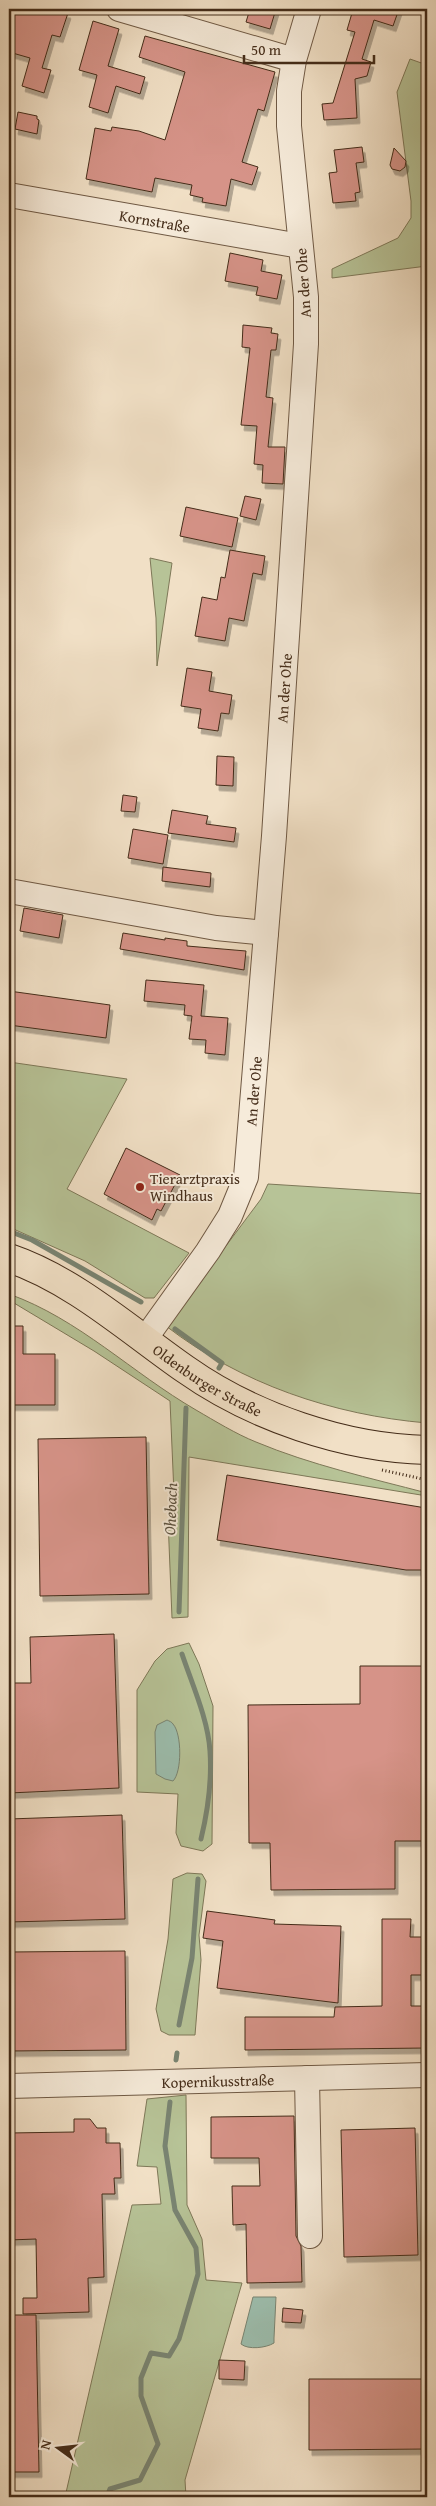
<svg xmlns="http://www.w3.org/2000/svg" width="436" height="2506" font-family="'Gentium Book Plus',serif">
<defs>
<filter id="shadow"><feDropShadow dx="3" dy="5.5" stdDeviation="0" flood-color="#0004"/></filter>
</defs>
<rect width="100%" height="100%" fill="#f1e0c6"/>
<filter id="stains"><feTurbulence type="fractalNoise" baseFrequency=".004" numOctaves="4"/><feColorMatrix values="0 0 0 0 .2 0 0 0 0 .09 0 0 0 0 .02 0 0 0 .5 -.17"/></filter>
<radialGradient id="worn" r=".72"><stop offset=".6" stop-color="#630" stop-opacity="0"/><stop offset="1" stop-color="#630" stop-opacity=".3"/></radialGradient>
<path fill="#b7c397" stroke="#7e7858" d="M410 59 427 65V266L332 278V269L398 238 411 218V201L397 92Z
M150 558 172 563 157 666 156 618Z
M9 1062 127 1079 67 1189 189 1253 154 1298H145L85 1261 9 1227Z
M268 1184 427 1194V1423C333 1415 241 1384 166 1326L261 1199Z
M9 1294C79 1319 132 1373 196 1410 215 1421 236 1434 256 1442 311 1465 370 1478 427 1493V1496L189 1457 188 1617 172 1618 168 1519 175 1517 170 1401 94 1351 14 1303H9Z
M189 1643 199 1664 213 1706 212 1844 203 1851 181 1846 176 1833 178 1794 137 1792V1690L155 1661 167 1649Z
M187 1873 202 1874 206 1881 199 1935 201 1960 195 2035H169L161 2031 156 2009 168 1939 173 1879Z
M186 2095 187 2205 202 2239 206 2280 242 2283 185 2480 186 2497H65L132 2205 161 2204 157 2167 137 2166 147 2099Z"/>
<path fill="#9cbeae" stroke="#798472" d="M167 1720C169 1721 172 1722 173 1724 182 1734 182 1772 173 1781L165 1779 156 1774 155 1732 157 1725Z
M253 2297H276L274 2338V2343C266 2348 248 2350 241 2344Z"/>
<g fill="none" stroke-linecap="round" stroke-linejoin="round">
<path stroke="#798472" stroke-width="5" d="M9 1231 32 1240 141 1302
M175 1329 222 1363 219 1368
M179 1612 186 1408
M182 1654C192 1684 208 1719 210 1751 212 1781 208 1810 201 1839
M179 2025 192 1958 198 1879
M176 2060 177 2053
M107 2497 110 2489 140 2480 158 2444 141 2396V2378L151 2353 169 2356 179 2339 198 2274 196 2248 175 2210 165 2146 170 2102"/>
</g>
<path fill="#d69388" stroke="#442c19" filter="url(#shadow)" d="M9 9H54L68 13 60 37 52 35 42 68 51 70 44 93 22 86 30 58 9 52Z
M250 9H276L270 29 246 22Z
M349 9H399L393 26 374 20 362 59 371 62 367 76 355 79 357 118 324 120 322 104 333 103 355 32 347 30 352 13 348 12Z
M93 21 119 29 108 66 145 77 140 94 116 86 108 113 89 107 97 75 79 70Z
M145 36 275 72 264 111 258 109 242 162 258 167 252 185 231 179 226 206 202 202 203 198 190 195 192 185 155 178 152 192 86 179 95 128 111 131 112 127 139 131 165 140 185 72 139 57Z
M18 112 37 116V119L39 120 37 134 15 129Z
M362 147 364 162 356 163 360 192 355 193 356 201 333 203 329 173 337 172 334 150Z
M394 148 406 161 405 167 400 171 392 169 390 165Z
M230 253 263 260 261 271 282 275 277 299 256 295 258 287 225 281Z
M243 325 272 328 271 333 278 334 276 350H271L266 397 273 398 268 447H285L283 484 262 483 263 465 254 464 257 426 241 425 250 348 242 347Z
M245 496 261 499 256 520 240 516Z
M186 507 238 518 232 547 180 536Z
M230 550 265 556 262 575 253 573 244 621 229 618 225 641 195 636 202 597 217 600 221 577 225 578Z
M187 668 212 672 209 691 232 695 229 714 221 713 218 731 198 728 201 709 181 706Z
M217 756 234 757 233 786 216 785Z
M123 795 137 797 135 812 121 811Z
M172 810 208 816 206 824 236 828 234 842 168 833Z
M133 829 168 835 163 864 128 858Z
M163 867 211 873 210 887 162 881Z
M24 908 63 915 59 938 20 931Z
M123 933 165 940V938L187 941V946L246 951 244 970 120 949Z
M146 980 204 985 201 1016 228 1018 225 1055 205 1053 206 1040 189 1039 192 1016 184 1015 185 1005 144 1001Z
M9 991 110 1005 106 1038 9 1025Z
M126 1148 180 1175 161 1211 157 1209 152 1220 104 1194Z
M9 1326H23V1354H55V1405H9Z
M146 1437 149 1594 40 1596 38 1439Z
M227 1475 426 1508V1570H406L217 1540Z
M114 1634 119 1788 9 1793V1683H31L30 1637Z
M360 1666H426V1701H422L423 1841H395V1889L271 1890 270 1843H249L248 1705 360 1704Z
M122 1815 125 1919 9 1922V1819Z
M207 1911 275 1920 274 1924 341 1926 338 2003 217 1988 223 1941 203 1938Z
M382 1919H411L410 1937H427V1975H411V2006H427V2048L245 2050V2017H334L335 2007 382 2006Z
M125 1951 126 2050 9 2051V1952Z
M294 2116 296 2236 301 2246 302 2282 247 2283 246 2224 233 2225 232 2186H260L259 2158H211V2117Z
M74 2119H90L97 2128H106V2143H120L121 2178H114L115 2194H102L104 2277 88 2278 89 2312 23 2314V2298H37L36 2239 9 2240V2133L74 2132Z
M415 2128 418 2255 344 2257 341 2130Z
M283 2308 303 2310 301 2323 282 2322Z
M9 2315H36L39 2472H9Z
M219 2360 245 2361 244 2380 219 2379Z
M309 2379H427V2449L309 2450Z"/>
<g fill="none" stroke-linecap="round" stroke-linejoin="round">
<g stroke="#6f5944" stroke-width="26">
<g id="minor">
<path d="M119 9 294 60"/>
<path id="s1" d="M9 195 300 246"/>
<path d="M9 891 216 928 266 933"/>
<path id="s2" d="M145 1339 208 1251 230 1216 246 1177 274 836 306 344V297L289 126V91L294 60 309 9"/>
<path d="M307 2078 310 2236"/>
<path id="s3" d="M9 2086 427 2075"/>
</g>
</g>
<g stroke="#442c19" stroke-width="30">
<g id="major">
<path id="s4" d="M9 1258C74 1280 129 1330 185 1369 253 1417 344 1448 427 1450"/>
</g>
</g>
<path stroke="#442c19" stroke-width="3" stroke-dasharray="1 2.5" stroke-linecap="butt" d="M382 1470 427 1480"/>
<use href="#minor" stroke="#f6ebda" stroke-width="24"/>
<use href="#major" stroke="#f1e0c6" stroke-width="28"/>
</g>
<circle fill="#8f2418" stroke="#f6ebda" stroke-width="2" cx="140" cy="1187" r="5"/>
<g text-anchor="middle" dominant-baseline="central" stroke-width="4" stroke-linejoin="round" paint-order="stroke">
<g font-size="15" fill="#442c19" stroke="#f6ebda">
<text stroke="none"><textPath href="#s1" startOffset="148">Kornstraße</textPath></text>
<text transform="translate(303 283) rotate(-94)">An der Ohe</text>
<text stroke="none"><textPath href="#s2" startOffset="682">An der Ohe</textPath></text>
<text stroke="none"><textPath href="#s2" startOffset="278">An der Ohe</textPath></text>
<text stroke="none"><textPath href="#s4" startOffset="234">Oldenburger Straße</textPath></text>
<text stroke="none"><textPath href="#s3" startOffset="209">Kopernikusstraße</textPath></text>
</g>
<g font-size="15" fill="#442c19" stroke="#f6ebda" text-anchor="start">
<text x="150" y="1178">Tierarztpraxis<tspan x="150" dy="17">Windhaus</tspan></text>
</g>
<g font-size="16" font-style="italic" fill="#5a503e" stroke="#f6ebda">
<text transform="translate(170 1509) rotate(-88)">Ohebach</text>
</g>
</g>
<rect width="436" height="2506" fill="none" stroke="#f1e0c6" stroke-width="30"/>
<rect x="10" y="10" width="416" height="2486" fill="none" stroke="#442c19" stroke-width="2.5"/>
<rect x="15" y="15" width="406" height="2476" fill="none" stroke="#442c19"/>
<g transform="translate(58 2448) rotate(285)" stroke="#f6ebda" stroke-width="4" paint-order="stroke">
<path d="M0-4L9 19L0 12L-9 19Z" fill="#442c19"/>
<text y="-8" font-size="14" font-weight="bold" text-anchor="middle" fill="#442c19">N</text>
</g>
<path d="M244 55v8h130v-8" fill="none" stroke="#442c19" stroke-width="2.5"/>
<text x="251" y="55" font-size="15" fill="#442c19" stroke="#f6ebda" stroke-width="4" paint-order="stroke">50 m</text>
<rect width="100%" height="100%" filter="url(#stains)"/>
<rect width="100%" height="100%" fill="url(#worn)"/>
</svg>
